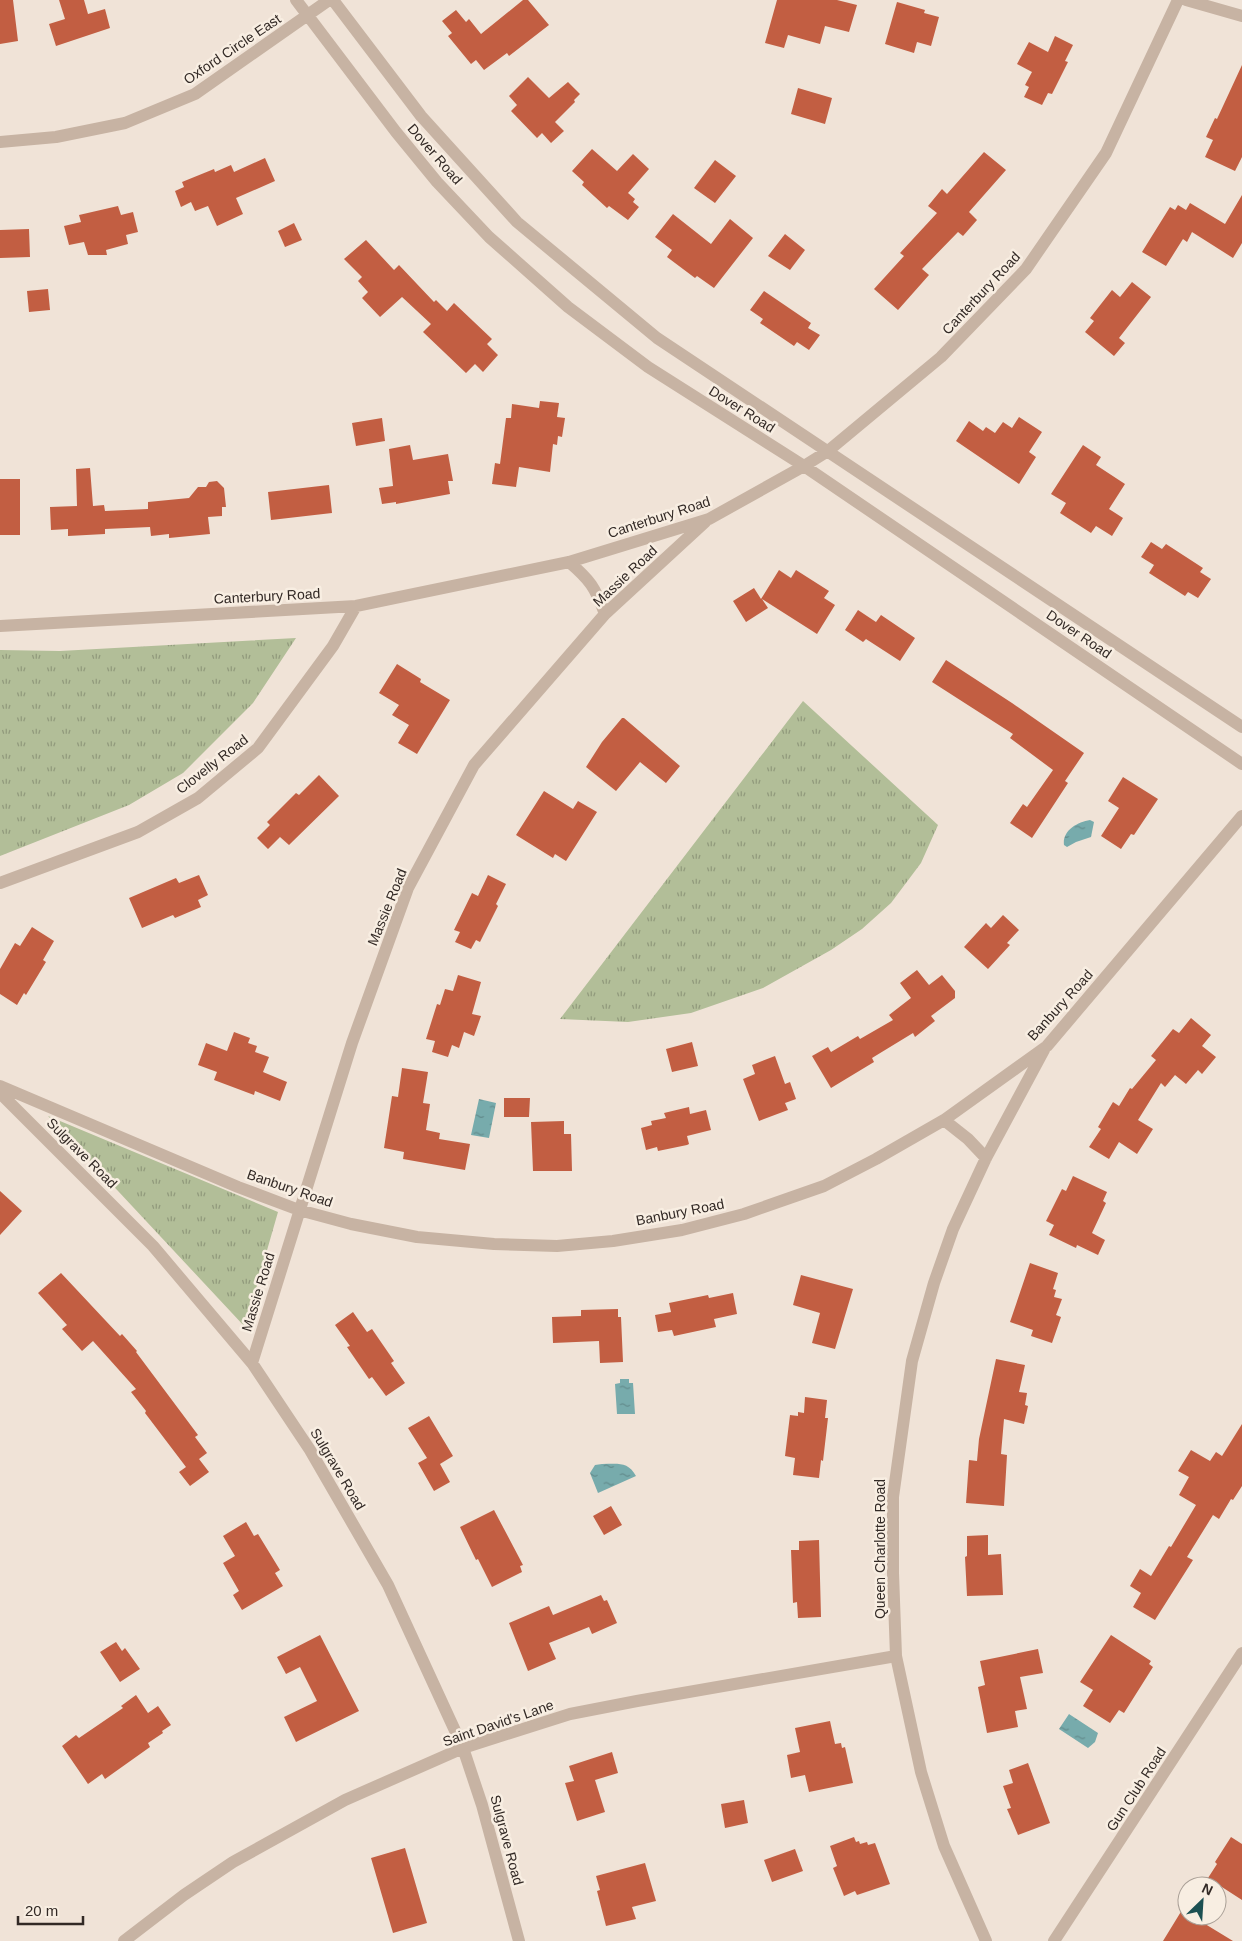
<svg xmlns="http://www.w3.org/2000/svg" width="1242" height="1941" font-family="Helvetica,sans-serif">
<defs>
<pattern id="grass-tufts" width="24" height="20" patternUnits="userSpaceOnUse" patternTransform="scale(1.25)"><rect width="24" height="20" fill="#b2be98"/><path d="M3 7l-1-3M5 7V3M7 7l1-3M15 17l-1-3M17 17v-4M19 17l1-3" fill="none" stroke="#919a7c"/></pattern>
<pattern id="water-ripples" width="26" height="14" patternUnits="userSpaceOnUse" patternTransform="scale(1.25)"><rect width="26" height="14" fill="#77abac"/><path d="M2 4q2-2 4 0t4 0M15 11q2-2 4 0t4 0" fill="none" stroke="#628b8c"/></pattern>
</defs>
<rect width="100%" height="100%" fill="#f0e3d7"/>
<path fill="url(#grass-tufts)" d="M296 638 253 703 183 773 129 805 0 856V650L60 651Z
M803 701 938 825 921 863 891 903 862 929 831 950 763 988 691 1013 628 1022 560 1019Z
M48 1116 278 1212 245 1327Z"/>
<path fill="url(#water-ripples)" d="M1090 820 1094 822 1091 837 1076 842 1067 847 1064 845C1062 831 1077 822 1090 820Z
M479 1099 496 1103 489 1138 471 1135Z
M620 1379H629V1383H633L635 1414H617L615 1384 620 1383Z
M602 1464C617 1464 628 1461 636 1476L598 1493 590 1473 595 1465Z
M1069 1714 1098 1733 1095 1742 1088 1748 1059 1729Z"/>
<path fill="#c25e42" d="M0 0H13L18 41 0 44Z
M59 0H84L88 14 105 9 110 28 56 46 49 24 65 19Z
M523 0H528L549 25 509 56 507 53 484 70 476 60 471 64 448 36 452 33 442 21 456 10 466 22 469 19 481 34Z
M777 0H837L857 5 849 32 825 26 820 44 788 35 784 48 765 43Z
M897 2 925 10 924 13 939 17 931 46 917 42 914 53 885 44Z
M1055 36 1073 45 1065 61 1068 62 1052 94 1048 93 1042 105 1024 97 1029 87 1025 85 1032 72 1017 64 1029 42 1048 52Z
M1242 65V157L1235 171 1205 157 1213 140 1206 137 1215 118 1217 119Z
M528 77 549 98 568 82 580 94 574 100 575 102 555 122 564 131 551 143 542 133 537 138 511 111 517 105 509 96Z
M798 88 832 98 825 124 791 114Z
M592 149 617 171 633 154 649 169 628 193 635 199 633 202 639 207 628 220 609 206 607 208 582 185 584 182 572 171Z
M984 152 1006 170 969 212 977 220 963 236 958 232 922 269 929 275 898 310 874 289 904 256 900 253 937 213 928 206 942 189 947 194Z
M265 158 275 181 236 198 243 214 217 226 208 206 195 211 191 202 181 207 175 191 184 187 182 182 214 169 215 172 231 165 234 172Z
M715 160 736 176 715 203 694 188Z
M1242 195V243L1233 258 1192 232 1187 242 1183 239 1166 266 1142 252 1170 207 1175 210 1178 205 1186 210 1190 203 1225 224Z
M118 206 121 215 133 212 138 232 126 235 128 244 106 250 107 255H88L84 242 69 245 64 226 81 222 79 215Z
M673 214 711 244 730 219 753 238 714 288 697 276 695 278 667 257 672 250 655 237Z
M294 223 302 240 285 247 278 231Z
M29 229 30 257 0 258V230Z
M785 234 805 250 790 270 768 256Z
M366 240 394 270 399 265 434 302 436 300 447 311 454 303 492 339 487 344 498 355 483 372 475 364 466 373 423 332 431 324 402 297 380 317 362 298 368 292 358 281 362 277 344 259Z
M1132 282 1151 297 1119 338 1125 343 1114 356 1085 332 1094 321 1090 318 1112 290 1120 297Z
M48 289 50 310 29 312 27 291Z
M764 291 811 323 808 328 820 335 809 350 797 342 794 346 760 323 763 319 750 310Z
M540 401 559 403 557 417 565 418 562 437 558 436 557 445 553 444 550 472 519 467 516 487 492 484 495 463 500 464 506 418H511L512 404 539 408Z
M1019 417 1042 432 1029 452 1036 457 1019 484 956 441 969 421 983 431 986 427 995 433 1003 422 1012 428Z
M382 418 385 441 356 446 352 423Z
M410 445 413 460 448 454 453 481H448L450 494 396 504V502L382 504 379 488 393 486 389 449Z
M1083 445 1101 457 1096 465 1125 484 1109 509 1123 518 1112 536 1096 526 1091 533 1060 513 1066 503 1051 494Z
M90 468 93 506 104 505 105 511 148 509V502L189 498 198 487H206L209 482 217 481 224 488 226 507H222V516L208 517 210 534 169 538V534L151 536 150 527 105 529V534L68 536V529L51 530 50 507 77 506 76 469Z
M0 479H20V535H0Z
M329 485 332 513 271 520 268 492Z
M1151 542 1162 549 1166 544 1203 568 1200 572 1211 579 1198 598 1188 592 1185 596 1149 573 1154 565 1141 557Z
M779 570 791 578 796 570 829 591 824 598 835 605 817 634 762 599 768 608 746 622 733 601 754 588 761 599Z
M858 610 876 622 881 615 915 638 900 661 866 639 863 642 845 630Z
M946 660 1012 703 1084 753 1065 781 1068 783 1032 838 1010 823 1023 804 1027 807 1053 770 1010 738 1013 734 932 682Z
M397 664 421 679 420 682 450 700 417 754 398 743 409 725 392 715 399 705 379 693Z
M622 718H624L680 766 666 783 640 762 616 791 586 767 602 742Z
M319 775 339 796 289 845 280 837 268 849 257 838 270 825 267 822 296 793 299 795Z
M1123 777 1158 799 1134 835 1131 834 1121 849 1101 836 1119 808 1108 801Z
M544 791 573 809 578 801 597 812 566 861 555 854 553 858 516 835Z
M199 875 208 895 198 900 201 907 175 918 173 915 142 928 129 898 176 878 179 883Z
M488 875 506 884 496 904 498 906 480 942 476 940 471 949 455 942 460 932 454 930 472 893 478 896Z
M1003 915 1019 930 1007 943 1010 945 988 969 964 947 986 923 991 928Z
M32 927 54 941 43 960 46 962 26 995 24 993 17 1005 0 994V969L15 943 20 946Z
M917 970 929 985 942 975 955 991V998L931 1016 935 1021 915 1037 913 1033 872 1058 874 1062 831 1088 812 1056 828 1047 831 1052 858 1036 860 1039 893 1020 889 1015 911 998 900 983Z
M458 975 481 982 472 1014 481 1016 474 1036 464 1032 459 1048 452 1045 448 1057 432 1052 435 1041 426 1039 437 1004 440 1005 445 989 453 991Z
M1191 1018 1211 1035 1202 1046 1216 1057 1202 1074 1198 1070 1186 1084 1175 1075 1165 1087 1161 1083 1138 1120 1153 1129 1137 1154 1119 1142 1109 1159 1089 1147 1101 1129 1098 1127 1113 1102 1119 1106 1130 1088 1132 1089 1156 1060 1151 1056 1173 1029 1179 1033Z
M234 1032 250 1038 248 1043 257 1046 255 1052 269 1057 263 1072 287 1082 280 1101 255 1091 254 1095 214 1080 217 1072 198 1065 206 1043 227 1051Z
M692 1042 698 1066 672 1072 666 1049Z
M775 1056 785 1084 790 1082 796 1099 785 1103 788 1110 759 1121 743 1079 755 1074 752 1065Z
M402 1068 428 1072 423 1103 430 1104 426 1130 440 1133 439 1139 470 1144 465 1170 403 1159 404 1152 384 1148 392 1096 398 1097Z
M504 1098H530L529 1117H504Z
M689 1107 690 1114 706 1110 711 1130 687 1136 689 1144 687 1145 658 1151 657 1147 646 1150 641 1128 652 1125 651 1121 666 1118 664 1113Z
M564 1121V1134H571L572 1171H533L531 1122Z
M1073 1176 1107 1192 1103 1201 1106 1203 1092 1233 1105 1240 1098 1255 1077 1245 1076 1248 1049 1235 1054 1225 1046 1221 1062 1189 1066 1191Z
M0 1191 22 1211 0 1235Z
M1030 1263 1058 1273 1053 1289 1056 1290 1054 1297 1062 1299 1056 1315 1061 1317 1052 1343 1031 1336 1033 1330 1010 1322Z
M61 1273 120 1336 122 1334 137 1351 136 1352 198 1435 195 1437 207 1453 199 1459 209 1472 190 1486 179 1472 186 1467 145 1413 146 1411 131 1392 136 1389 93 1341 82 1351 62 1329 67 1325 38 1293Z
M801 1275 853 1289 835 1349 812 1343 820 1313 793 1305Z
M733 1293 737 1314 714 1319 716 1327 674 1336 672 1330 658 1332 655 1315 671 1312 669 1303 708 1295 709 1298Z
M618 1309V1317H621L623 1362 600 1363 599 1341 553 1343 552 1317 581 1316V1310Z
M353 1312 367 1332 372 1329 394 1361 391 1363 405 1383 386 1396 372 1377 369 1379 347 1347 350 1346 335 1325Z
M996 1359 1025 1365 1019 1392 1027 1393 1025 1405 1028 1406 1024 1424 1004 1419 1001 1454 1007 1455 1004 1506 966 1503 969 1460 977 1461 979 1439Z
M805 1397 827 1400 825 1418H828L823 1461 821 1460 819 1478 793 1475 795 1458 785 1456 790 1415 798 1416V1412L804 1413Z
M429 1416 453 1456 440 1464 450 1482 434 1491 418 1463 427 1458 408 1428Z
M1242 1424V1486L1233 1500 1231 1499 1219 1519 1213 1515 1187 1557 1193 1560 1155 1620 1133 1607 1141 1593 1130 1586 1140 1569 1151 1576 1169 1546 1171 1547 1196 1505 1179 1495 1189 1477 1178 1471 1191 1450 1210 1461 1216 1452 1222 1456Z
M611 1506 622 1525 604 1535 593 1516Z
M494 1510 523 1565 520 1566 522 1572 492 1587 478 1559 476 1560 460 1527Z
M246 1522 254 1536 258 1534 280 1570 275 1573 283 1586 242 1610 233 1595 239 1591 223 1563 235 1556 223 1536Z
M988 1535V1555L1001 1554 1003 1595 967 1596 965 1557 967 1556V1536Z
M819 1540 821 1617 798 1618 797 1602 793 1603 791 1550H799V1541Z
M601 1595 604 1601 607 1600 617 1623 592 1634 589 1627 549 1643 556 1659 528 1671 509 1623 549 1606 553 1615Z
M320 1635 359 1711 296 1742 284 1717 317 1701 300 1667 286 1674 277 1657Z
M1111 1635 1151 1661 1149 1664 1153 1667 1124 1713 1119 1710 1110 1723 1083 1706 1093 1690 1080 1682Z
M116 1642 122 1651 125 1648 140 1669 120 1682 100 1652Z
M1038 1649 1043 1673 1020 1677 1027 1709 1015 1711 1018 1727 987 1733 978 1687 985 1685 980 1661Z
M136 1695 148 1713 158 1706 171 1725 162 1731 163 1733 148 1743 150 1747 105 1779 102 1774 88 1784 62 1746 76 1735 79 1738 123 1708 121 1706Z
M830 1721 835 1744 841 1743 842 1748 845 1747 853 1783 809 1792 805 1775 791 1778 787 1755 800 1752 795 1728Z
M612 1752 618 1773 595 1780 605 1812 577 1821 565 1783 574 1781 569 1766Z
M1028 1763 1050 1823 1018 1835 1007 1809 1011 1808 1003 1786 1013 1783 1009 1770Z
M744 1800 748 1823 725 1828 721 1804Z
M854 1837 856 1842 859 1841 860 1844 867 1842 868 1845 875 1843 890 1884 857 1895 855 1891 844 1896 833 1868 837 1866 830 1846Z
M1231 1837 1242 1844V1900L1208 1878 1217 1864 1215 1862Z
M405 1848 427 1923 393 1933 371 1858Z
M795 1849 803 1871 772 1882 764 1860Z
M645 1863 656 1901 632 1907 636 1919 606 1926 597 1891 600 1890 596 1876Z
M1182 1910 1187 1913V1916H1192L1233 1941H1163Z"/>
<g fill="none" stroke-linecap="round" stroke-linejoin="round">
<path stroke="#c7b3a3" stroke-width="12" d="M296 0 396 132 437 182 489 237 568 307 648 367 804 466 1242 764
M333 0 421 116 517 222 657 338 1242 727
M1186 0 1242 16
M0 142 56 137 125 123 195 94 329 0
M569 562C590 580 595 587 605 614
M0 626 356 606 569 562 709 519 804 466 828 451 941 357 1026 269 1106 153 1178 0
M0 883 138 832 198 798 258 748 333 646 356 606
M0 1086 238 1187 299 1210 351 1224 417 1237 494 1244 557 1246 613 1241 682 1230 744 1214 824 1186 876 1159 944 1120 1047 1046 1242 816
M0 1093 153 1246 252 1363 310 1450 388 1585 463 1748 482 1805 519 1941
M944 1120 968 1139 986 1158
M252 1363 352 1043 408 888 474 765 605 614 705 522
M124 1941 184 1895 233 1862 345 1800 463 1748 570 1714 637 1701 896 1656
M986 1941 944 1846 921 1772 896 1656 893 1573V1497L912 1361 934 1283 953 1229 986 1158 1044 1050
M1054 1941 1242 1653"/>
</g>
<g text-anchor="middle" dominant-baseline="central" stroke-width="5" stroke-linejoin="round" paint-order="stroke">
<g font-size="14" fill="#322925" stroke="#f8eee2">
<text transform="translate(232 49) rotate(-34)">Oxford Circle East</text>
<text transform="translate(435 154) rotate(49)">Dover Road</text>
<text transform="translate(981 293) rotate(-47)">Canterbury Road</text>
<text transform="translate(742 409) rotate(32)">Dover Road</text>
<text transform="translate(659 517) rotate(-18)">Canterbury Road</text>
<text transform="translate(625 576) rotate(-43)">Massie Road</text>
<text transform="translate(267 596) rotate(-3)">Canterbury Road</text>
<text transform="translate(1079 634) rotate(34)">Dover Road</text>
<text transform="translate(212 764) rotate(-38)">Clovelly Road</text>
<text transform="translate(387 907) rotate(-68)">Massie Road</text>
<text transform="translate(1060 1005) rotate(-48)">Banbury Road</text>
<text transform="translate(82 1153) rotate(45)">Sulgrave Road</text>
<text transform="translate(290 1188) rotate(19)">Banbury Road</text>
<text transform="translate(680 1212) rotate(-11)">Banbury Road</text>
<text transform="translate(258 1292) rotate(-73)">Massie Road</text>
<text transform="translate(338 1469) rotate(59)">Sulgrave Road</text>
<text transform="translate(880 1549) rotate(-90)">Queen Charlotte Road</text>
<text transform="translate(498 1723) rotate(-19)">Saint David's Lane</text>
<text transform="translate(1136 1789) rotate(-57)">Gun Club Road</text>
<text transform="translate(507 1840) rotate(75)">Sulgrave Road</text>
</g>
</g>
<g transform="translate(1202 1901) rotate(25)"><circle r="24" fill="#f8eee2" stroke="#a99f96"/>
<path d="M0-4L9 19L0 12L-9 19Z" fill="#1c5052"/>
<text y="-8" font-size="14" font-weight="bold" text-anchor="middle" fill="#322925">N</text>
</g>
<path d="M18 1916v8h65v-8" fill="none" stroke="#322925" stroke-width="2.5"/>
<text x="25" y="1916" font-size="15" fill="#322925" stroke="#f8eee2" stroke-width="4" paint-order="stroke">20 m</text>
</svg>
